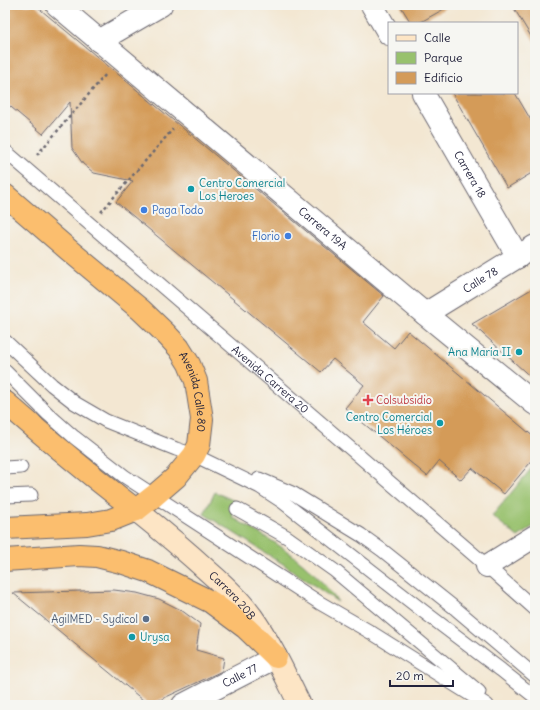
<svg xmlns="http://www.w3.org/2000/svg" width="540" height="710" font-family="Delius,sans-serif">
<rect width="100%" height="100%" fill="#f6f6f2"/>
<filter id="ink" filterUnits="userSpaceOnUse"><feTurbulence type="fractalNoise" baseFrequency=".025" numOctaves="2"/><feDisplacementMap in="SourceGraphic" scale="8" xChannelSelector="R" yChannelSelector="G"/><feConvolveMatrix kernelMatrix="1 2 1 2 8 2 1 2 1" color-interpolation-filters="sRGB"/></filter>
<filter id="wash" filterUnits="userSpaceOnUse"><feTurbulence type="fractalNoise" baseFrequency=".012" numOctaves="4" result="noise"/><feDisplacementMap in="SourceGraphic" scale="16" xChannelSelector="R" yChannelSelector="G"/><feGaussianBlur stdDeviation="0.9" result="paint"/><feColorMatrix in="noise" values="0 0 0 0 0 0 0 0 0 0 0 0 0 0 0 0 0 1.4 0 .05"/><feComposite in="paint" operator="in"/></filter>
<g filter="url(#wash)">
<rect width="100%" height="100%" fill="#f3e7d2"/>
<path fill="#98c16d" stroke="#5d7254" d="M535 464V525L518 537 492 516Z
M215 492 239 503 232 517C255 531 280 544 300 561 315 573 327 587 338 602L283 564 204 514Z"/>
<g id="blocks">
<path fill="#d49b59" d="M5 5H35L384 296 363 322 394 348 408 331 535 438V457L504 494 472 468 461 480 439 461 427 476 345 408 364 385 333 359 321 372 116 202 133 181 94 173 83 164 72 148 70 102 43 134 5 102Z
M400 5H451L419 23H411Z
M512 5H535V43Z
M452 93H515L535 127V171L507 188Z
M535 287V381L472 324Z
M114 590 137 593 159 599 181 610 200 624 196 650 224 658 222 671 149 705 13 593Z"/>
</g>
</g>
<g filter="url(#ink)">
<use href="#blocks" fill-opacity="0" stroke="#6b6770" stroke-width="1"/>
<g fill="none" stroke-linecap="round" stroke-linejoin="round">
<g stroke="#6b6770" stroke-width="15">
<g id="lane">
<path id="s1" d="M5 151 487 566 535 609"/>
<path d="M5 341 52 385 75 403 106 421 176 449 194 455 260 487 283 502 423 611 501 670 535 697"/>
<path d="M5 371 48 414 74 437 124 476 320 603 372 633 487 705"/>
<path d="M5 468 21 467"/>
<path d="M259 479 294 494 361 535 382 550 456 609 535 676"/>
<path d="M5 496 31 495"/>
<path d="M237 509 287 537 335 571 479 692"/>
</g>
</g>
<g stroke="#6b6770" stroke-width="24">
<g id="street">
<path id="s2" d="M57 5 425 314 535 404"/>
<path d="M372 5 389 34"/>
<path d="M99 41 161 5"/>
<path id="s3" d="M423 93 518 257"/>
<path id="s4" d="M425 314 535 246"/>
<path d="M487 566 535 536"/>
<path id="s5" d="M183 705 276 657"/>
</g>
</g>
<g stroke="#6b6770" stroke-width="24">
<g id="secondary">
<path id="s6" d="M136 510C161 530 186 551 210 573 225 586 240 600 252 617 271 644 285 675 300 705"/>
</g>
</g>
<g stroke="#6b6770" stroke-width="24">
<g id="highway">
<path id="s7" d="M5 195 70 251 141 310 166 334 179 348 189 364 196 381 202 419 199 445 194 455 176 477 154 496 136 510 111 520 87 524 5 528"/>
<path d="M5 402C47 439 91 476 136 510"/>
<path d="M5 560 79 555 97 556 121 562 148 571 211 602 246 628 276 657"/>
</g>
</g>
<path stroke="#6b6770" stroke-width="2.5" stroke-dasharray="3 3" stroke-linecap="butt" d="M37 155 106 74
M101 212 173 129"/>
<use href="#lane" stroke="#fff" stroke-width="13"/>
<use href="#street" stroke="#fff" stroke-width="22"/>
<use href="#secondary" stroke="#fde5c5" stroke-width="22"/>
<use href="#highway" stroke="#fbbe6e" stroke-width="22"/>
</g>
</g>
<g fill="#0f9aa8" stroke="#f6f6f2" stroke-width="1.5">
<circle cx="191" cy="189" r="4"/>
<circle cx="519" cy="352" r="4"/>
<circle cx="440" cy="423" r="4"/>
<circle cx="132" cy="637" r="4"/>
</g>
<g fill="#3f7fe0" stroke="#f6f6f2" stroke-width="1.5">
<circle cx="144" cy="210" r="4"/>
<circle cx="288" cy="236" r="4"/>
</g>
<path fill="#e0444e" stroke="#f6f6f2" stroke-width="1.5" d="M366 394h4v4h4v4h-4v4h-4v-4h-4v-4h4z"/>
<circle fill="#5c6f8a" stroke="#f6f6f2" stroke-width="1.5" cx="146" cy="619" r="4"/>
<g text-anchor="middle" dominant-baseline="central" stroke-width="4" stroke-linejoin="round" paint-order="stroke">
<g font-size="11" fill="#22223b" stroke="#f6f6f2">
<text stroke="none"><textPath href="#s3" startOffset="94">Carrera 18</textPath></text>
<text stroke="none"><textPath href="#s2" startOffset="347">Carrera 19A</textPath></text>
<text stroke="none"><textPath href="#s4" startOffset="65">Calle 78</textPath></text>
<text stroke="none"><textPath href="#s1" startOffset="350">Avenida Carrera 20</textPath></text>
<text stroke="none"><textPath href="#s7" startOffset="279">Avenida Calle 80</textPath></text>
<text stroke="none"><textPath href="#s6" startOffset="129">Carrera 20B</textPath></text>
<text stroke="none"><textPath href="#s5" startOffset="64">Calle 77</textPath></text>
</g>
<g font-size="11" fill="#0d838f" stroke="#f6f6f2" text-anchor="start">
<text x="199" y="183">Centro Comercial<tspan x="199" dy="13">Los Heroes</tspan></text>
<text x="511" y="352" text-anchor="end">Ana María II</text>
<text x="432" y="417" text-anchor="end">Centro Comercial<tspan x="432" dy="13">Los Héroes</tspan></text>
<text x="140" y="637">Urysa</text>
</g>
<g font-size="11" fill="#366cbe" stroke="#f6f6f2" text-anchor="start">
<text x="152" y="210">Paga Todo</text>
<text x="280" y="236" text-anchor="end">Florio</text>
</g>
<g font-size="11" fill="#be3a42" stroke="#f6f6f2" text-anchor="start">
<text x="376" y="400">Colsubsidio</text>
</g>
<g font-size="11" fill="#4e5e75" stroke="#f6f6f2" text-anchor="end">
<text x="138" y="619">AgilMED - Sydicol</text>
</g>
</g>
<rect width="540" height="710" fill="none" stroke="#f6f6f2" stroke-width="20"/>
<rect x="388" y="22" width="130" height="72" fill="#f6f6f2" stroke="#a1a1a9"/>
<rect x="396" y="35" width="20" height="6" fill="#fde5c5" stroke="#a1a1a9"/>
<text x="424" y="42" font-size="12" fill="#22223b">Calle</text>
<rect x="396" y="52" width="20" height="12" fill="#98c16d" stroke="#a1a1a9"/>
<text x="424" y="62" font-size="12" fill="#22223b">Parque</text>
<rect x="396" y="72" width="20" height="12" fill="#d49b59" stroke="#a1a1a9"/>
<text x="424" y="82" font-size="12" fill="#22223b">Edificio</text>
<path d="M390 680v6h63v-6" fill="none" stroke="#22223b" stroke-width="2"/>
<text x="396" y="680" font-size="12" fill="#22223b" stroke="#f6f6f2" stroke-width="3" paint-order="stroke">20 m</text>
</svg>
